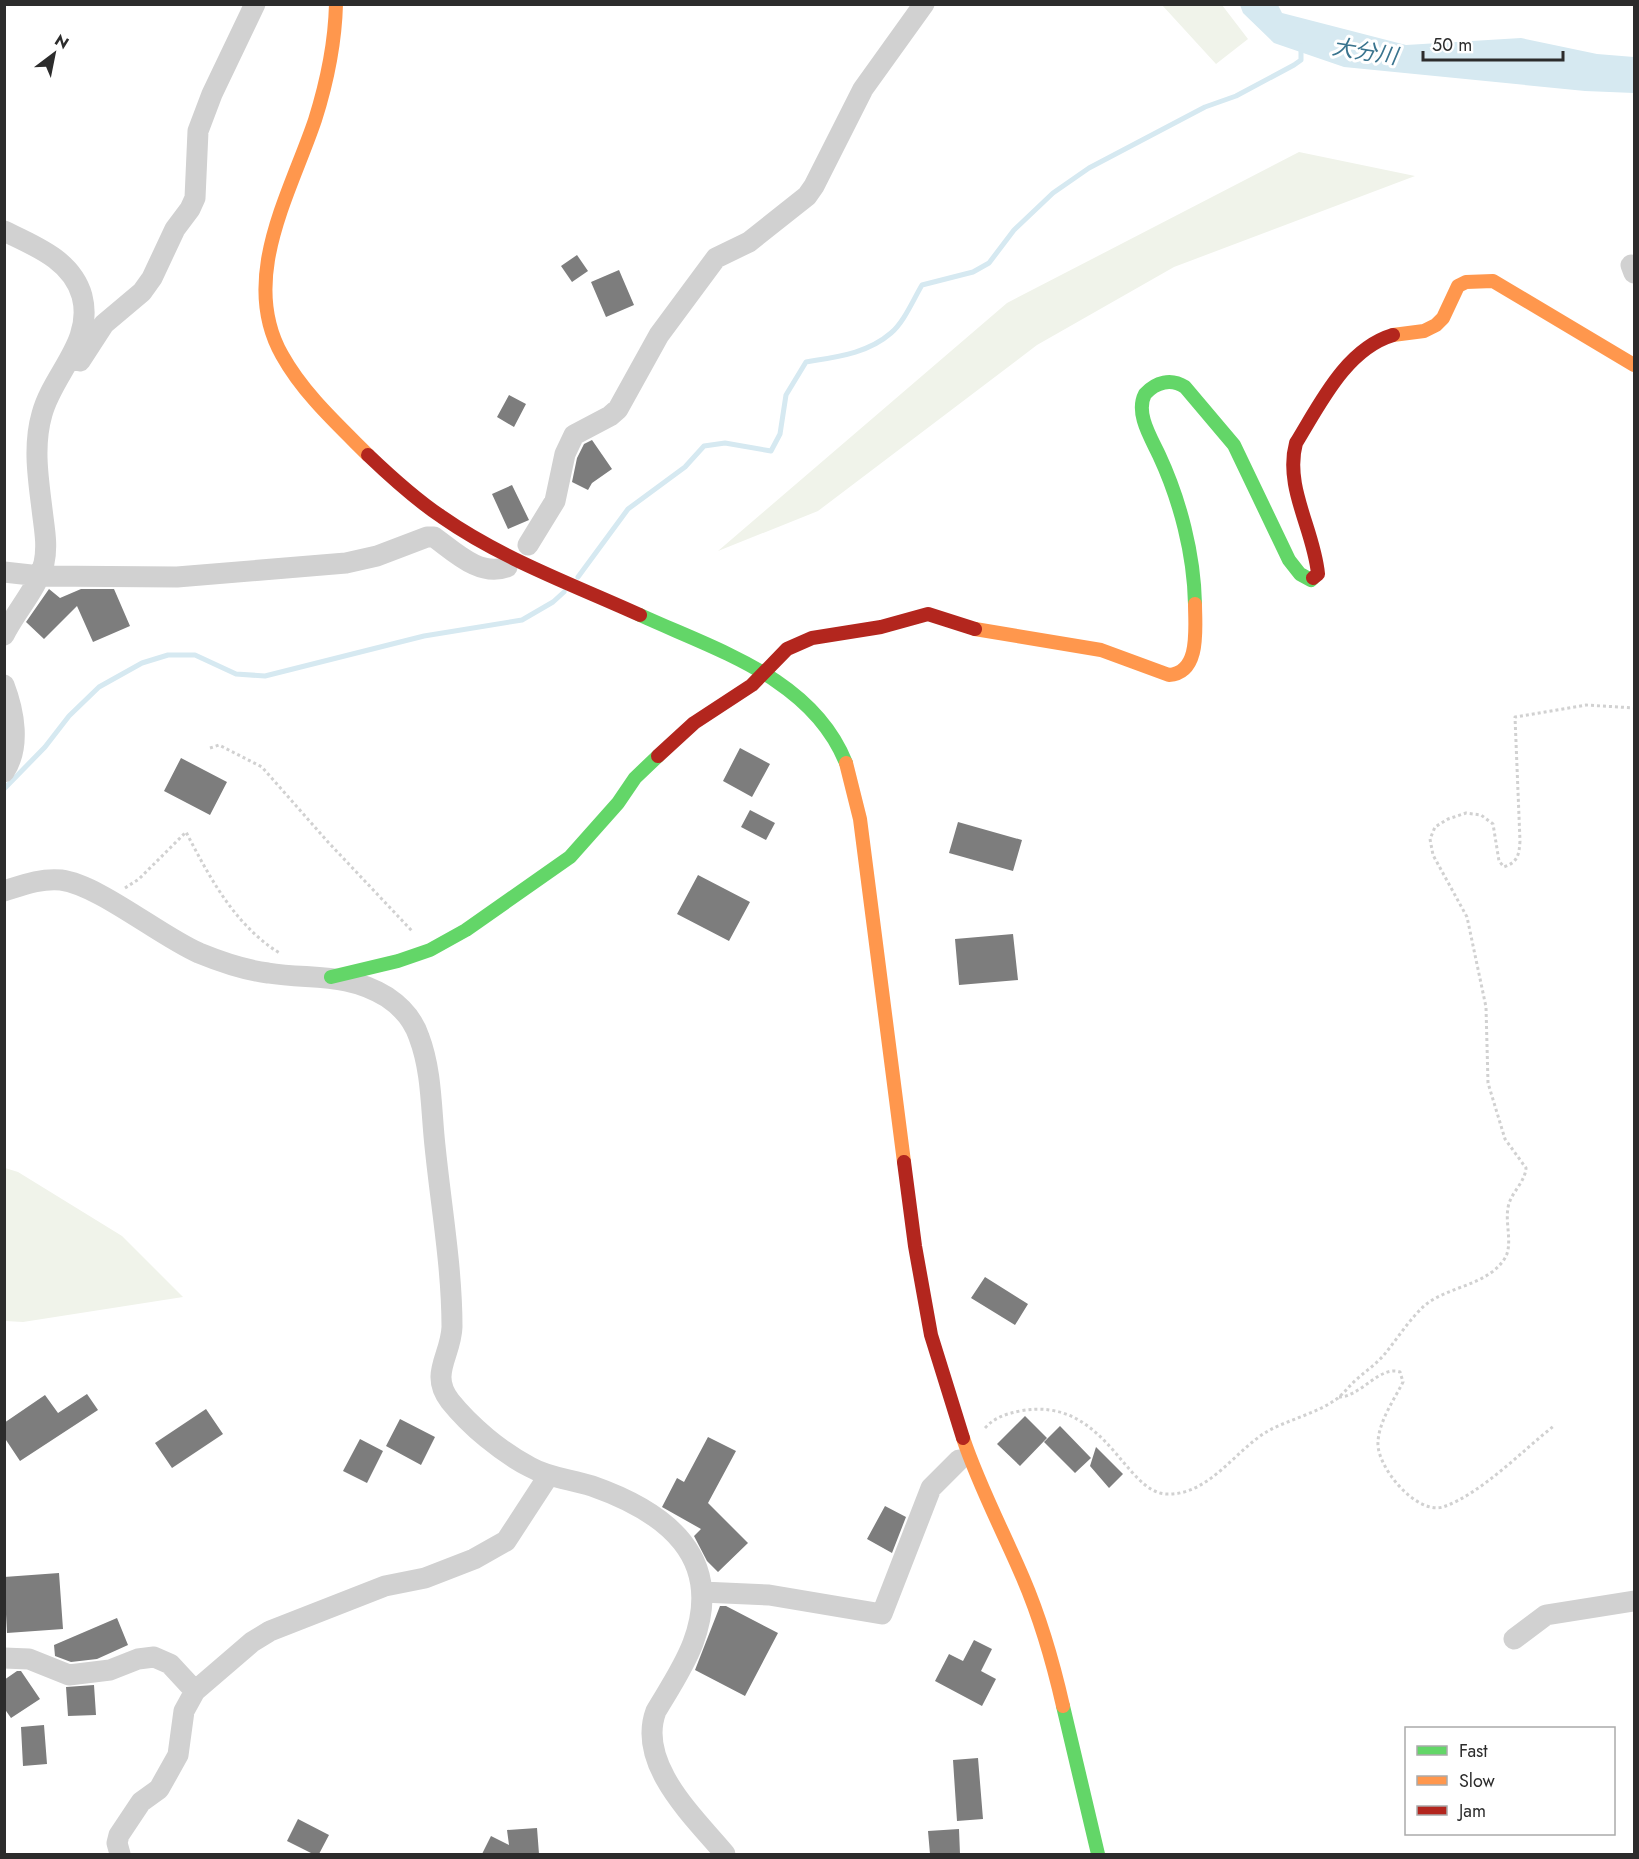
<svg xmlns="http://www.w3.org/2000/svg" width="1639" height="1859" font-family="Jost,'Noto Sans JP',sans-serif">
<rect width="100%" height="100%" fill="#fff"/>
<path fill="#f0f3ea" d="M1162 5H1222L1248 39 1216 64Z
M1299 152 1415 176 1174 267 1037 345 818 511 718 551 1007 303Z
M5 1168 18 1172 122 1236 183 1297 23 1322 5 1321Z"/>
<path fill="#d6e9f1" d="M1240 5H1278L1282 13 1406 45 1521 38 1597 54 1634 57V93L1585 91 1344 67 1274 43 1243 13Z"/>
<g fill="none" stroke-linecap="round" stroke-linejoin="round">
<path stroke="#d6e9f1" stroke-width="5" d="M578 577 628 509 685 467 704 446 725 443 771 451 780 434 786 395 806 362C835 357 867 354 891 333 904 322 913 300 922 285L973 272 989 263 1014 230 1053 193 1089 168 1205 107 1236 96 1294 65 1301 60V46
M4 789 45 747 69 716 99 687 142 663 168 655H195L236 674 265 676 424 636 522 620 553 602 564 592"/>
</g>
<path fill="#7d7d7d" d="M577 255 588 271 572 282 561 266Z
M619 270 634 305 606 317 591 282Z
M509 395 526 404 514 427 497 417Z
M592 440 612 469 592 483 588 490 572 482 577 458 584 444Z
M512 485 529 520 508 529 492 494Z
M49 589 60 598 81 589H114L130 626 93 642 77 606 44 639 26 622Z
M740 748 770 764 752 797 723 781Z
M181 758 227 782 210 815 164 791Z
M750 810 775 823 766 840 741 827Z
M958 822 1022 840 1013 871 949 853Z
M698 875 750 902 729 941 677 914Z
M1013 934 1018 980 959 985 955 939Z
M985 1277 1028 1304 1015 1325 971 1298Z
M87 1394 98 1410 20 1461 4 1437V1423L45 1395 58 1413Z
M206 1409 223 1434 172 1468 155 1443Z
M1025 1416 1047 1438 1020 1466 997 1444Z
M400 1419 435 1437 421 1465 386 1446Z
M1060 1426 1091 1458 1075 1473 1044 1442Z
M708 1437 736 1451 708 1503 748 1543 718 1572 707 1561 694 1536 701 1529 662 1507 677 1478 684 1482Z
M360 1439 383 1451 367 1483 343 1471Z
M1096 1447 1123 1474 1109 1488 1090 1466Z
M885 1506 906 1517 892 1553 867 1539Z
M59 1573 63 1629 7 1633 4 1577Z
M720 1606H726L778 1633 745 1696 695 1670Z
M117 1618 128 1645 97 1659 71 1662 55 1656 54 1645Z
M974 1640 992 1649 981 1671 996 1679 982 1706 935 1681 949 1654 963 1661Z
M17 1671H21L40 1699 11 1718 4 1708V1680Z
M94 1685 96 1715 68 1716 66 1687Z
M44 1725 47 1764 23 1766 21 1727Z
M978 1758 983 1819 957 1821 953 1760Z
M298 1819 329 1835 319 1854H313L287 1841Z
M537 1828 539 1854H482L491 1836 509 1845 507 1830Z
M959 1829 960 1854H930L928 1831Z"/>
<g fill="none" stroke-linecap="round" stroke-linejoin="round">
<path stroke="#d1d1d1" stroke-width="3" stroke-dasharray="3 3" stroke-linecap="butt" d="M210 748 219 745 262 767 328 842 412 931
M125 888 139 879 186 832C210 878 235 926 281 954
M1339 1397C1360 1397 1380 1365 1400 1372L1403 1382C1394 1400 1379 1421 1378 1442 1376 1466 1416 1515 1443 1507 1481 1494 1523 1450 1555 1425
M985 1428C995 1417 1006 1414 1020 1411 1105 1395 1124 1492 1166 1494 1209 1496 1235 1450 1268 1431 1290 1419 1318 1413 1338 1398 1345 1392 1350 1385 1357 1379 1366 1371 1376 1364 1384 1355 1397 1339 1409 1320 1424 1306 1447 1286 1488 1286 1505 1258 1513 1245 1505 1223 1508 1208 1510 1193 1525 1183 1526 1168L1505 1139 1488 1083 1486 1007 1467 917 1433 855 1430 839 1435 827 1448 819 1466 813 1481 815 1493 824 1499 861 1504 867C1518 862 1519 855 1520 841L1515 717 1586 705 1634 708"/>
<path stroke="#d1d1d1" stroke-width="21" d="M4 231C35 246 72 260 82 296 94 342 53 373 42 414 33 445 38 477 42 509 44 527 48 545 44 563 37 589 16 611 4 635
M1631 265 1634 273
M80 361 104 324 142 292 152 278 175 229 190 209 195 198 198 131 212 94 255 4
M528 545 555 501 565 454 574 435 610 416 618 409 659 335 716 258 749 242 807 196 814 186 863 89 924 4
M4 572 40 576 177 577 346 563 377 556 427 537H434C456 553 480 577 507 567
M4 685C14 711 21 747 4 772
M4 891C23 885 41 878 61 880 99 885 160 936 199 953 221 962 244 970 268 973 312 980 346 972 387 997 402 1007 413 1019 419 1037 432 1071 431 1110 435 1146 441 1206 452 1267 452 1327 451 1356 429 1374 450 1401 470 1426 501 1452 530 1467 549 1478 571 1479 592 1486 666 1512 725 1557 693 1643 684 1667 669 1689 656 1711 636 1764 695 1818 725 1854
M702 1592 769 1595 882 1614 931 1488 959 1460
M1514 1639 1546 1615 1634 1601
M4 1658 29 1659 69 1675 110 1670 138 1659 154 1657 170 1664 195 1691
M120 1854 117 1843 119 1835 141 1802 159 1789 178 1755 184 1711 195 1691 252 1642 270 1631 385 1586 425 1578 474 1559 506 1541 549 1475"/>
<path stroke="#63d668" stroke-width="14" d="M1195 604C1194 554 1180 500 1159 455 1151 438 1135 413 1145 394 1156 382 1171 378 1185 387L1234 445 1289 560 1300 574 1311 580 1313 578
M640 615C716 650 812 678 846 763
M331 977 398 961 430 950 466 930 570 857 618 803 635 778 658 756
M1063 1706 1098 1854"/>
<path stroke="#ff974d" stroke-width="14" d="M336 4C335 44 327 82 315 120 290 194 239 279 282 355 303 393 337 424 368 455
M1393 335 1424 331 1436 325 1443 318 1458 286 1466 282 1493 281 1634 365
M975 629 1101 650 1169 675C1201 673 1195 627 1195 604
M846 763 860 819 904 1162
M963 1438C979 1486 1003 1531 1023 1578 1041 1620 1053 1662 1063 1706"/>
<path stroke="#b3261e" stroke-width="14" d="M368 455C391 477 415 499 442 517 502 559 574 585 640 615
M1313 578 1318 574C1314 530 1284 487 1296 443 1320 404 1346 349 1393 335
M658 756 694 723 752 685 787 649 812 638 881 627 928 614 975 629
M904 1162 915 1246 931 1335 963 1438"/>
</g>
<g text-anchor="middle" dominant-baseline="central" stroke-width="6" stroke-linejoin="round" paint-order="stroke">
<g font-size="22" font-style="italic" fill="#3a748e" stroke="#fff">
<text transform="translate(1365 51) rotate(9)">大分川</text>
</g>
</g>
<rect width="1639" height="1859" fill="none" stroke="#2c2c2c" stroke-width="12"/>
<rect x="1405" y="1727" width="210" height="108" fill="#ffffff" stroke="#ababab" stroke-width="1.5"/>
<rect x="1417" y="1746" width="30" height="9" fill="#63d668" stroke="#ababab" stroke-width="1.5"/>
<text x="1459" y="1757" font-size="18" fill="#2c2c2c">Fast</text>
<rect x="1417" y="1776" width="30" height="9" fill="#ff974d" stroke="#ababab" stroke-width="1.5"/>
<text x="1459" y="1787" font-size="18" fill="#2c2c2c">Slow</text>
<rect x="1417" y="1806" width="30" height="9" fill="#b3261e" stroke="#ababab" stroke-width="1.5"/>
<text x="1459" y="1817" font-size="18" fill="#2c2c2c">Jam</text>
<g transform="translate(54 54) rotate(32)" stroke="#ffffff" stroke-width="4.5" paint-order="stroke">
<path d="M0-4.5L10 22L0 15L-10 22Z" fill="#2c2c2c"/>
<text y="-9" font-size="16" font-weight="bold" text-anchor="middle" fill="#2c2c2c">N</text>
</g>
<path d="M1423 51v9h140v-9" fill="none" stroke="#2c2c2c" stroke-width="3"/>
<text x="1432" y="51" font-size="18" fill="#2c2c2c" stroke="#ffffff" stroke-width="4.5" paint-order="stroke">50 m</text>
</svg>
